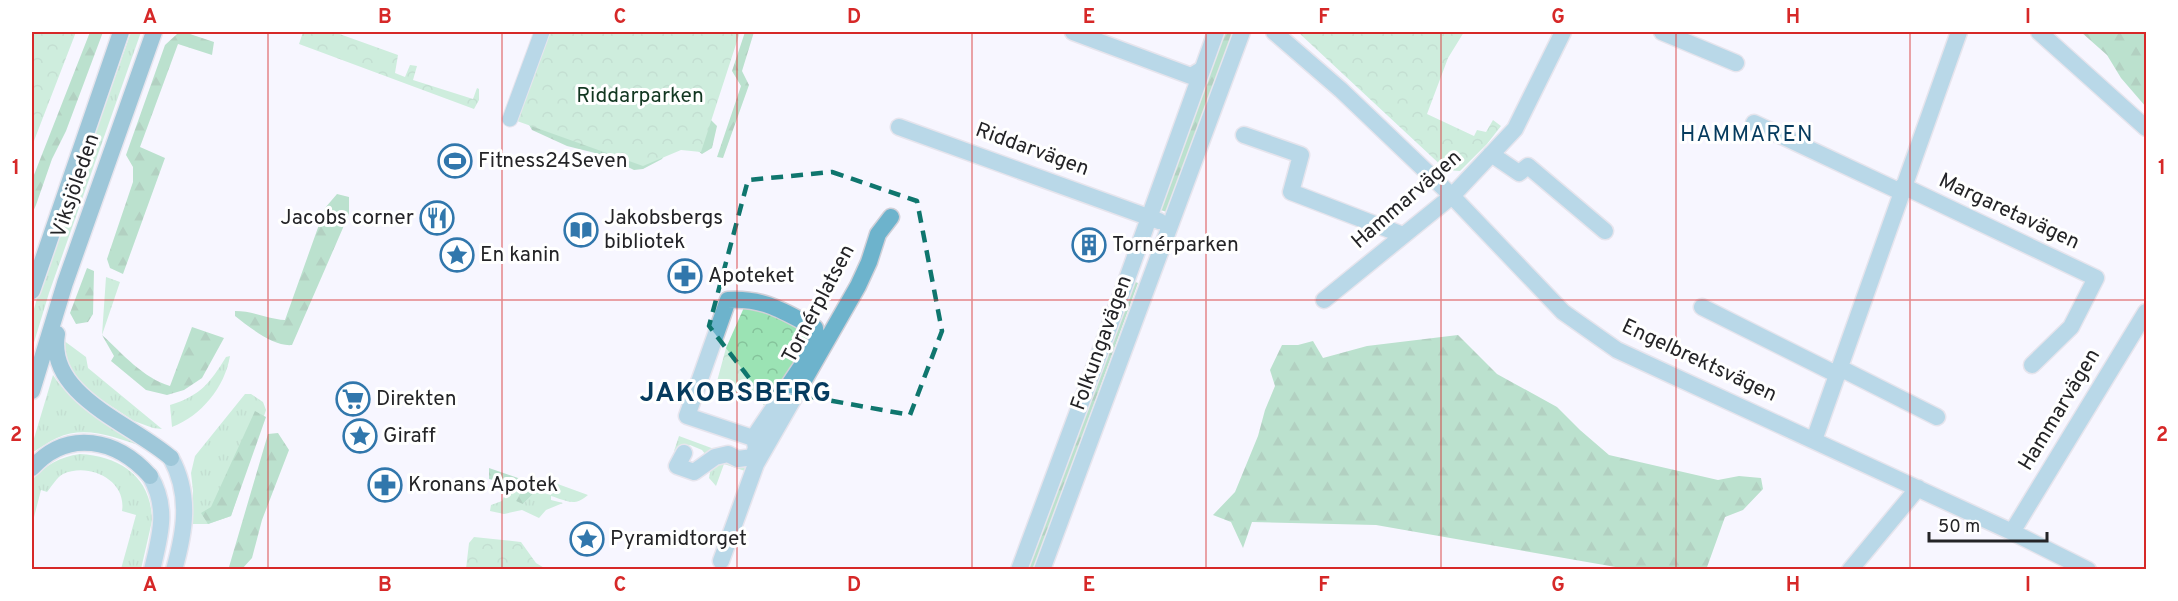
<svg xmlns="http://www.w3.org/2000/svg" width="2178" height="601" font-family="Overpass,sans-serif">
<defs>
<pattern id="grass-tufts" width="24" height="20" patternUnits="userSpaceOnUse" patternTransform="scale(1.5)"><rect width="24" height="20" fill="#9be3b4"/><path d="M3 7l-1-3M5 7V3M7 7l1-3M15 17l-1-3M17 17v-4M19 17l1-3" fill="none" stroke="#85c39b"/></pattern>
<pattern id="forest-firs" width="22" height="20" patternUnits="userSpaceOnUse" patternTransform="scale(1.5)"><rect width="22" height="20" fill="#72c892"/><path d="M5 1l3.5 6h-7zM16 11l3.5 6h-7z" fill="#5da277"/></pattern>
<pattern id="park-crowns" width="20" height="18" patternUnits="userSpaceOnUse" patternTransform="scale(1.5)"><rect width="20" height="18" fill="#9be3b4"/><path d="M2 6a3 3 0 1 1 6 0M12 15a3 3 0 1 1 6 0" fill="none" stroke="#85c39b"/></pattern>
</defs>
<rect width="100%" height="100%" fill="#f7f6ff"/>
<path fill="url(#grass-tufts)" d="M131 32H141L49 293 32 349V316L39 291Z
M106 277 120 282 102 335Z
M63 340 86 357 88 368 162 429 153 428 134 421 82 387 63 357Z
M230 356C225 387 201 416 172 427L170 405C200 396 210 383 226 357Z
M53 375C73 406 111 425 141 446 114 437 85 425 57 438 48 442 40 448 32 453V445Z
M245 394H251L263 402 266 410 231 516 208 524H192L193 491 191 473 195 456Z
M679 436 725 453 738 464 747 467 745 471 724 464 716 486 709 478 712 463 702 450 690 445 674 451Z
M80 454C120 456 152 477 152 521L141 569H121L136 515 122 511C127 480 89 462 63 474 57 477 52 486 47 492L41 490 32 525V480C45 465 60 457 80 454Z
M555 483 588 495C574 507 568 501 551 496V500L563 503 546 510 539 518 522 510 504 514 490 511 491 505 502 501 507 490 505 484H521L520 494 523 504 536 491 551 495Z"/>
<path fill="url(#forest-firs)" d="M90 32H103L66 131 52 159 36 205 32 214V180Z
M745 32H754L742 71 749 85 723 158 717 157 741 86 732 71Z
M1223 32H1234L1167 212 1157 209Z
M2081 32H2146V107L2121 78 2107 55Z
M187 33 214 42 212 55 178 44 140 147 165 158 123 274 110 268 107 259 133 182V167L126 155 165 45 177 34Z
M523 114 706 115 717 126 712 148 702 154 697 150 668 149 662 159 643 169 634 170 603 155 567 146 532 130Z
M337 194 349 197V214L292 345C274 347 249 327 235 316V311C254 311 267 319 285 320L325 208Z
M87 268 94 271 93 314 88 322 76 324 70 313Z
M1130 280 1138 283 1034 569 1025 570Z
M192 327 224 338 202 378 184 390 167 395 146 390 111 361 114 356 102 335C123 354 143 378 170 386Z
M1458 335 1497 374 1557 407 1580 430 1609 455 1718 480 1739 476 1761 478 1763 489 1743 510 1725 517 1706 570 1627 569 1376 525 1252 522 1243 548 1231 522 1213 515 1235 492 1258 436 1265 410 1275 386 1270 370 1282 345H1298L1313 341 1323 358 1367 346Z
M255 411 266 417 231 516 208 524 201 513 211 507Z
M278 433 289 450 262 520 252 558 242 569 229 567 268 434Z
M489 468 538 485 536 491 523 504 516 501 520 494 521 484H509L489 479Z"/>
<path fill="url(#park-crowns)" d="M32 32H76L32 146Z
M303 32H334L398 55 395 73 405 77 410 65 417 66 413 80 473 99 477 88 479 89V100L474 109 299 44Z
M550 32H740L701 152 681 150 643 166 517 121Z
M1301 32H1464L1448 58 1427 114 1474 136 1477 130 1486 132 1493 120 1501 126 1487 144 1460 171 1446 170 1299 33Z
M746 303 798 323 803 332 810 333V339L769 406 763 405 764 400 759 399 755 396 718 389 716 385 726 348Z
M474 537 521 542 536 563 546 569H466L469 543Z"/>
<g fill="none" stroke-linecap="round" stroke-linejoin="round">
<g stroke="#d1d0d8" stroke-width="17">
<path id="pedestrian" d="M510 119 542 32"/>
</g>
<g stroke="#d1d0d8" stroke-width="19">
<path id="minor" d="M1073 32 1191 76 1201 70
M1274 32 1341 90 1452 196 1563 312 1617 350 2012 532 2088 570
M1662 32 1736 63
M2039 32 2146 128
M1754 123 1901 192
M899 127 1159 221
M1244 135 1301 155 1291 192 1403 235
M1491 154 1519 173 1528 166 1605 231
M1903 186 2096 278 2071 327 2032 365
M1324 300 1452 196 1515 129 1563 32
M1702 307 1838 375
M1840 368 1937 417
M1814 440 1959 32
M684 453 677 466 694 472 715 457 728 454 738 459 753 457 756 448 754 437 817 343 815 328C783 311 765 298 728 300L687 416 768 443
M171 458C191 495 185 531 174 570
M150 476C169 508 160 536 152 570
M2012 532 2146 312
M721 561 756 464 858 286 869 262 878 234 891 217
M1019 570 1123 290 1216 32
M1042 570 1242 32
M1850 570 1918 488"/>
</g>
<g stroke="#d1d0d8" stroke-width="19">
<path id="secondary" d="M32 291 121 32
M57 334C46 396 133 424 171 458
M32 391 65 283 154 32
M32 468C68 428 117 439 150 476"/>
</g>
<use href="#pedestrian" stroke="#6db3cc" stroke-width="15"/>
<use href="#minor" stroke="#6db3cc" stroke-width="16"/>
<use href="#secondary" stroke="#318eab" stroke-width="16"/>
</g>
<path d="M0 0H2178V601H0ZM832 172 917 201 942 331 910 415 756 387 709 326 748 180Z" fill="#f7f6ff" fill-opacity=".55" fill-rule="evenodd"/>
<path fill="none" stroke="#0f766e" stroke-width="4.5" stroke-dasharray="12 8" stroke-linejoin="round" d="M832 172 917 201 942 331 910 415 756 387 709 326 748 180Z"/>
<path fill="none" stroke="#d62828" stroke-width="1.5" stroke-opacity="0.55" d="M268 32V570M502 32V570M737 32V570M972 32V570M1206 32V570M1441 32V570M1676 32V570M1910 32V570M32 300H2146"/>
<defs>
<g id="stadium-ring" transform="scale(1.725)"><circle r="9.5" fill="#fff" stroke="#3177ac" stroke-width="1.5"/><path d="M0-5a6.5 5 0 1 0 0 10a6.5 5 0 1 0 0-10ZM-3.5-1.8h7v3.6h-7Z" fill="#3177ac"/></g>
<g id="restaurant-ring" transform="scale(1.725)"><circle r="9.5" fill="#fff" stroke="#3177ac" stroke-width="1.5"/><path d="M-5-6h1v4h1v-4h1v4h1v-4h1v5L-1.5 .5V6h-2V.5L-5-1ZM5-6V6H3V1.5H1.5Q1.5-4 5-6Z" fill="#3177ac"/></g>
<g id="library-ring" transform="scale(1.725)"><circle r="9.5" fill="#fff" stroke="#3177ac" stroke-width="1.5"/><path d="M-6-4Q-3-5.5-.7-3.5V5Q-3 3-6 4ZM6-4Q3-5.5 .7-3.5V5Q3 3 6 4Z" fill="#3177ac"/></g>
<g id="building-ring" transform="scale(1.725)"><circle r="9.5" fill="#fff" stroke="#3177ac" stroke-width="1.5"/><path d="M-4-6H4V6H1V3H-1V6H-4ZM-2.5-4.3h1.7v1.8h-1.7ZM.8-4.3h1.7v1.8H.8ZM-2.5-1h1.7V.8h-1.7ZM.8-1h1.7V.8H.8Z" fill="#3177ac"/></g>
<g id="sight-ring" transform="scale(1.725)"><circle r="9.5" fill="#fff" stroke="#3177ac" stroke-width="1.5"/><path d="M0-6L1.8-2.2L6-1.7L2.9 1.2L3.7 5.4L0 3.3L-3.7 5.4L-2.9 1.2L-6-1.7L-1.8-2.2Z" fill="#3177ac"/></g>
<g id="pharmacy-ring" transform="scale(1.725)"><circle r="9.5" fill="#fff" stroke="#3177ac" stroke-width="1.5"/><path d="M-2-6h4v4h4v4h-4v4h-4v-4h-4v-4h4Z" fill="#3177ac"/></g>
<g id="supermarket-ring" transform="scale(1.725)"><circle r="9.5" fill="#fff" stroke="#3177ac" stroke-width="1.5"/><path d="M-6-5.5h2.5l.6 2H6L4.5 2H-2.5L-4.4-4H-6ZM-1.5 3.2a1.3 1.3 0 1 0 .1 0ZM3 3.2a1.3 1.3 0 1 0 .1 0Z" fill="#3177ac"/></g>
</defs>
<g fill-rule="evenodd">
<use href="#stadium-ring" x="455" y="161"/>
<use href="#restaurant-ring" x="437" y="218"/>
<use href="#library-ring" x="581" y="230"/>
<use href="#building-ring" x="1089" y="245"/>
<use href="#sight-ring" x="457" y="255"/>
<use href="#pharmacy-ring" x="685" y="276"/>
<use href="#supermarket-ring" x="353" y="399"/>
<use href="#sight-ring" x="360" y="436"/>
<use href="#pharmacy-ring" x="385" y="485"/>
<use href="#sight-ring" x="587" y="539"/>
</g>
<g text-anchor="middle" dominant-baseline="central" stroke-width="6" stroke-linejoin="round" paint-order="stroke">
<g font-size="21" fill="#123721" stroke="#fff">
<text x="640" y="96">Riddarparken</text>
</g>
<g font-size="21" fill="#242427" stroke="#fff">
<text transform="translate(1032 150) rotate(20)">Riddarvägen</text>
<text transform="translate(76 186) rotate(-71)">Viksjöleden</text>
<text transform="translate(1407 200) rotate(-41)">Hammarvägen</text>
<text transform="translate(2009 212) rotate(25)">Margaretavägen</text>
<text transform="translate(819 304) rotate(-62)">Tornérplatsen</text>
<text transform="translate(1102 343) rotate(-70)">Folkungavägen</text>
<text transform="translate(1699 361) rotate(25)">Engelbrektsvägen</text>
<text transform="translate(2060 410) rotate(-59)">Hammarvägen</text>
</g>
<g font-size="21" fill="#242427" stroke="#fff" text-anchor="start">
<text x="478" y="161">Fitness24Seven</text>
<text x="414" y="218" text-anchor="end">Jacobs corner</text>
<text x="604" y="218">Jakobsbergs<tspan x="604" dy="24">bibliotek</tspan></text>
<text x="1112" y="245">Tornérparken</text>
<text x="480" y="255">En kanin</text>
<text x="708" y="276">Apoteket</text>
<text x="376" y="399">Direkten</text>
<text x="383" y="436">Giraff</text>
<text x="408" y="485">Kronans Apotek</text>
<text x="610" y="539">Pyramidtorget</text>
</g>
<g font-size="22" letter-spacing="1.5" fill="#063b5e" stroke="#fff">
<text x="1747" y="135">HAMMAREN</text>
</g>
<g font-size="27" font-weight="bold" letter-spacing="1.5" fill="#063b5e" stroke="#fff">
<text x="736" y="394">JAKOBSBERG</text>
</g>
</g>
<rect width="2178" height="601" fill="none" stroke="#ffffff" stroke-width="66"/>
<path d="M1929 532v9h118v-9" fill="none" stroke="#242427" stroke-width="3"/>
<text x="1938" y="532" font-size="18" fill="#242427" stroke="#ffffff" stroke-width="4.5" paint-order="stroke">50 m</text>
<rect x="33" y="33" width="2112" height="535" fill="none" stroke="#d62828" stroke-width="2"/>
<g font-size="20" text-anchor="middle" font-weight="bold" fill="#d62828">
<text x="150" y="23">A</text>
<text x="385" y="23">B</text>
<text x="620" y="23">C</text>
<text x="854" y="23">D</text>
<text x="1089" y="23">E</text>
<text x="1324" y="23">F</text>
<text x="1558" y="23">G</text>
<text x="1793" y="23">H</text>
<text x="2028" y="23">I</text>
<text x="16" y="174">1</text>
<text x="2162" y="174">1</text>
<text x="16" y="441">2</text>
<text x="2162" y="441">2</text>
<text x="150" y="591">A</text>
<text x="385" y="591">B</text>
<text x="620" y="591">C</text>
<text x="854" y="591">D</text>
<text x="1089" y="591">E</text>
<text x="1324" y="591">F</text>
<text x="1558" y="591">G</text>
<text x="1793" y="591">H</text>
<text x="2028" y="591">I</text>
</g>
</svg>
